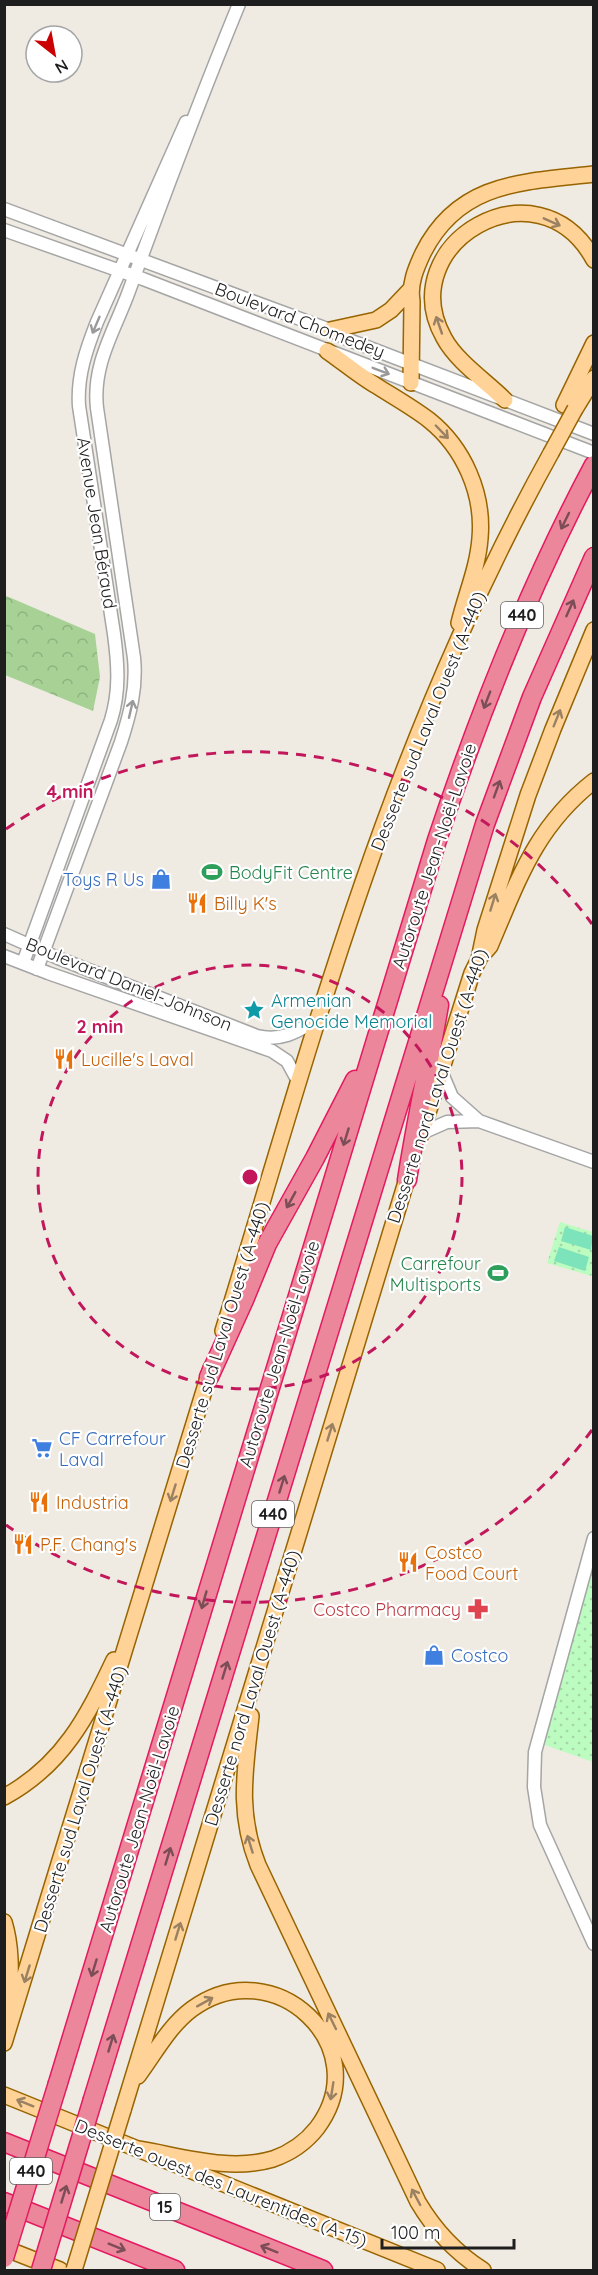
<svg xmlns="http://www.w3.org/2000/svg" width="598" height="2275" font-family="Quicksand,sans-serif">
<defs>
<pattern id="forest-crowns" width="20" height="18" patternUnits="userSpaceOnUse" patternTransform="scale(1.5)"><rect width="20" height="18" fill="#a7d195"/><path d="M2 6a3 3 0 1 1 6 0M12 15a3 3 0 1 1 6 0" fill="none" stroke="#8fb380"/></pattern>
<pattern id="park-dots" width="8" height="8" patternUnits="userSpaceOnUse" patternTransform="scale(1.5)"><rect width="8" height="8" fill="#bdfcc1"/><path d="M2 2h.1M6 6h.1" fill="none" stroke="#a2d8a5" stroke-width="1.8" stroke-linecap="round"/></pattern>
</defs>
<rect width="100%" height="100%" fill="#efebe3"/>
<path fill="url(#forest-crowns)" d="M4 595 95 634 100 677 93 711 5 675Z"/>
<path fill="url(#park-dots)" d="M560 1222 593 1232 594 1270 591 1276 547 1263Z
M593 1558V1762L542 1744Z"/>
<path fill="#7ce3ba" d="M565 1227 593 1236 591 1250 561 1241Z
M559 1247 589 1257 585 1271 554 1261Z"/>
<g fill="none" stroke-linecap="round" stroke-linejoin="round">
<g stroke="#a5a5a5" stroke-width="15">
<path id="minor" d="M4 209 330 330 349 340 594 434
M4 230 143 279 594 453
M4 934 58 958 257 1036C282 1042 298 1031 319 1019
M4 956 48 973 272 1051 287 1061 299 1083
M23 963 111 720C120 691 118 664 114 634L79 406C77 376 86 350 97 322L186 122
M37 969 121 742C130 714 137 688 134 658L97 408C92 364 115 330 129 291 164 195 200 99 239 4
M441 1071 452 1097 479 1121
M422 1133 447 1122 479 1121 594 1162
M594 1538 535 1752 534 1787 540 1825 594 1944"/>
</g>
<g stroke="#976400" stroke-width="18">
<path id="major" d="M330 330 376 320 391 310 410 290
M327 351C343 362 358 375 375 385 394 397 412 407 429 420 464 448 484 494 480 538 478 567 466 594 459 623
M411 383 412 301C409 284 416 268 423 253 459 181 524 182 594 174
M505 400C486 381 457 362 444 338 391 244 538 157 594 260
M564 405 594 343
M575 409 594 378
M483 954 490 946C518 881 535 827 594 781
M421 1135 472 973 479 959 485 930 528 795 553 729 594 630
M223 1331C269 1182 311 1032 362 885 413 737 475 590 551 453
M251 1716C245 1771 237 1812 258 1865L418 2202C434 2229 456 2253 483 2270
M4 1797C63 1765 87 1717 114 1660
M4 1922C13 1951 10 1981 9 2011
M4 2043 211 1368
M4 2095 437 2270
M123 2110 410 1169
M138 2149C182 2156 229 2172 273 2159 290 2153 306 2142 317 2128 378 2047 274 1949 192 2009 169 2026 155 2053 138 2076
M4 2248 60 2270"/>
</g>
<g stroke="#e41a61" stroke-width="21">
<path id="highway" d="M407 1180C416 1121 429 1063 439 1005
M209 1377 244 1300 267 1244 315 1158 355 1080
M58 2083 437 840C480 711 530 585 594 465
M93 2099 485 824 532 697 594 557
M4 2142 323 2270
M4 2202 175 2270"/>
</g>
<use href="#minor" stroke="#fff" stroke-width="12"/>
<use href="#major" stroke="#ffd298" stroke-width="15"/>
<use href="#highway" stroke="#ec869a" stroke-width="18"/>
<g stroke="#976400" stroke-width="18" stroke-linecap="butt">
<path id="major-bridge" d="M551 453 575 409
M74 2270 123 2110"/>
</g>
<g stroke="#e41a61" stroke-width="21" stroke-linecap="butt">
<path id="highway-bridge" d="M4 2258 58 2083
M41 2270 93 2099"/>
</g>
<use href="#major-bridge" stroke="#ffd298" stroke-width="15"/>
<use href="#highway-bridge" stroke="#ec869a" stroke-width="18"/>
</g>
<defs><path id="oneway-shaft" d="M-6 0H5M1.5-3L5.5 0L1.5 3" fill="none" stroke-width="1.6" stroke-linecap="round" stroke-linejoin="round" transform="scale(1.5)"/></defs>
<g stroke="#9a8161">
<use href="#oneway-shaft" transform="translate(552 222) rotate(24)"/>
<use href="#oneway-shaft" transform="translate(439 325) rotate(-109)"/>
<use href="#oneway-shaft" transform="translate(442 432) rotate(46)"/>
<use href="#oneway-shaft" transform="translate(557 718) rotate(-68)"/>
<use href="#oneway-shaft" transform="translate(493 902) rotate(-73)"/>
<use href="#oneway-shaft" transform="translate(330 1432) rotate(-73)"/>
<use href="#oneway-shaft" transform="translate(173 1493) rotate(107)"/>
<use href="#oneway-shaft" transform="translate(250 1844) rotate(-107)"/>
<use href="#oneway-shaft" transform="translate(178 1931) rotate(-73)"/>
<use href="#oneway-shaft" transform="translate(27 1974) rotate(107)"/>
<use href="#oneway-shaft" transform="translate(205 2002) rotate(-29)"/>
<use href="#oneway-shaft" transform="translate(332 2021) rotate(-116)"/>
<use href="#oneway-shaft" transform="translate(332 2091) rotate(99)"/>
<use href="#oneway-shaft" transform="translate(25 2103) rotate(-158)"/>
<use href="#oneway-shaft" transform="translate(416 2197) rotate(-118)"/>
</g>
<g stroke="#9a9a9a">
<use href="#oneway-shaft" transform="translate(96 325) rotate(113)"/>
<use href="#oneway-shaft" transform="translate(381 371) rotate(21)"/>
<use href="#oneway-shaft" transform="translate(131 709) rotate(-77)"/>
</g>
<g stroke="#7b4d56">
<use href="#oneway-shaft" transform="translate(565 521) rotate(116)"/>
<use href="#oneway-shaft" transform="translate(570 608) rotate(-66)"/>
<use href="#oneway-shaft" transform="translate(487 700) rotate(111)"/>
<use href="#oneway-shaft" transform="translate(497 789) rotate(-70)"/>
<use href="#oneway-shaft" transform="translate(346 1137) rotate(107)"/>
<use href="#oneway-shaft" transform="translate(291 1200) rotate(119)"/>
<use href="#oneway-shaft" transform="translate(282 1484) rotate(-73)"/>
<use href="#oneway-shaft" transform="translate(204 1600) rotate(106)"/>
<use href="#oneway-shaft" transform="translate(225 1670) rotate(-73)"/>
<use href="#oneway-shaft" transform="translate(168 1856) rotate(-73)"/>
<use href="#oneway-shaft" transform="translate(94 1968) rotate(107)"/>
<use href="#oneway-shaft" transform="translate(111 2043) rotate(-73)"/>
<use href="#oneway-shaft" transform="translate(64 2194) rotate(-73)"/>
<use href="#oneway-shaft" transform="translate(117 2247) rotate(22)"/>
<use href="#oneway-shaft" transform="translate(269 2249) rotate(-158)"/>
</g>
<g fill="none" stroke="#c2185b" stroke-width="3" stroke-dasharray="10 8">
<circle cx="250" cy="1177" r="212"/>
<path d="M592 1430A425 425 0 0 1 6 1525M6 829A425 425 0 0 1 592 924"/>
</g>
<defs>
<g id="stadium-bare" transform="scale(1.62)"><path d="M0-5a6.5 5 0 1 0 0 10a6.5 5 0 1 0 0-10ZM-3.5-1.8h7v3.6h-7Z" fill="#2e9e5b" stroke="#fff" stroke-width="2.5" paint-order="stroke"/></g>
<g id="shop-bare" transform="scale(1.62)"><path d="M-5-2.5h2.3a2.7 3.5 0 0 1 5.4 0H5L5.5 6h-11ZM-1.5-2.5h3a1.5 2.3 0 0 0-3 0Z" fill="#3f7fe0" stroke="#fff" stroke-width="2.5" paint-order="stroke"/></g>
<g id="restaurant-bare" transform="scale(1.62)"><path d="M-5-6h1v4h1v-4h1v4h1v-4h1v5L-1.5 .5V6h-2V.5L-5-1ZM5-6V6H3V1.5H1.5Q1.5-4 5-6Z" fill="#e8710a" stroke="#fff" stroke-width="2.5" paint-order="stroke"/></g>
<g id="sight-bare" transform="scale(1.62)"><path d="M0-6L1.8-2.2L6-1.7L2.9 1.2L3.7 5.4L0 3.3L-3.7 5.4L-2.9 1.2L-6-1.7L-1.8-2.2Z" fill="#0f9aa8" stroke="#fff" stroke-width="2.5" paint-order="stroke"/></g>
<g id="supermarket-bare" transform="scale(1.62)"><path d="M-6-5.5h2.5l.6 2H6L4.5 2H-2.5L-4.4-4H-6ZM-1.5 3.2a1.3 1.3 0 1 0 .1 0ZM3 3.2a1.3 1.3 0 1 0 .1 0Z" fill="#3f7fe0" stroke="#fff" stroke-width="2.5" paint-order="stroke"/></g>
<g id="pharmacy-bare" transform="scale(1.62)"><path d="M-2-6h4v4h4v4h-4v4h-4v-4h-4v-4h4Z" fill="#e0444e" stroke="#fff" stroke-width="2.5" paint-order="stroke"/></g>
</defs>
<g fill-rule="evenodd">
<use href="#stadium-bare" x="212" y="872"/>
<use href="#shop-bare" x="161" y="879"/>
<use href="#restaurant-bare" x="197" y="903"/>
<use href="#sight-bare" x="254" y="1010"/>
<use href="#restaurant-bare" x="64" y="1059"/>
<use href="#stadium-bare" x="498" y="1273"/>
<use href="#supermarket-bare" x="42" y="1448"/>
<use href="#restaurant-bare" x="39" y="1502"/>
<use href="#restaurant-bare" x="23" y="1544"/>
<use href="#restaurant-bare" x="408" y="1562"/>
<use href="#pharmacy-bare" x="478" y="1609"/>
<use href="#shop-bare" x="434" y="1655"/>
</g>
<g text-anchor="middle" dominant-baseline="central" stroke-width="4.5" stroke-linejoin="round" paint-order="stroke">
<g fill="#fff" stroke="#626262" stroke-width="1.5">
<rect x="501" y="602" width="42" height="26" rx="4.5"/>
<rect x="252" y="1501" width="42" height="26" rx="4.5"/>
<rect x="10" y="2158" width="42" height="26" rx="4.5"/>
<rect x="150" y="2194" width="30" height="26" rx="4.5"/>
</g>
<g font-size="16" font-weight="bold" fill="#1e1e1e">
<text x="522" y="615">440</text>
<text x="273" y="1514">440</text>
<text x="31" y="2171">440</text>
<text x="165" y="2207">15</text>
</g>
<g font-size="18" fill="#1e1e1e" stroke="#fff">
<text transform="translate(300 320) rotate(21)">Boulevard Chomedey</text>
<text transform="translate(97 523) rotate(81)">Avenue Jean Béraud</text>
<text transform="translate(428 721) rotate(-68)">Desserte sud Laval Ouest (A-440)</text>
<text transform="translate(434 856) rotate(-72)">Autoroute Jean-Noël-Lavoie</text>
<text transform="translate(129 984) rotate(22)">Boulevard Daniel-Johnson</text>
<text transform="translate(437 1086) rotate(-72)">Desserte nord Laval Ouest (A-440)</text>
<text transform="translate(222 1335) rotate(-73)">Desserte sud Laval Ouest (A-440)</text>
<text transform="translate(279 1354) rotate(-73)">Autoroute Jean-Noël-Lavoie</text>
<text transform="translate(252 1688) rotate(-73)">Desserte nord Laval Ouest (A-440)</text>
<text transform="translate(80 1799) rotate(-73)">Desserte sud Laval Ouest (A-440)</text>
<text transform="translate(139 1819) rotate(-73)">Autoroute Jean-Noël-Lavoie</text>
<text transform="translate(221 2183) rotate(22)">Desserte ouest des Laurentides (A-15)</text>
</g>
<g font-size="18" fill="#27864d" stroke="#fff" text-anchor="start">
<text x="229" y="872">BodyFit Centre</text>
<text x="481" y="1263" text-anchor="end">Carrefour<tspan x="481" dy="21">Multisports</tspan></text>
</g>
<g font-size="18" fill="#366cbe" stroke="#fff" text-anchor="start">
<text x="144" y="879" text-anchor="end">Toys R Us</text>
<text x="59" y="1438">CF Carrefour<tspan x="59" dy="21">Laval</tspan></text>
<text x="451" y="1655">Costco</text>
</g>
<g font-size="18" fill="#c56008" stroke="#fff" text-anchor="start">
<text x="214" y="903">Billy K's</text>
<text x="81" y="1059">Lucille's Laval</text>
<text x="56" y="1502">Industria</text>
<text x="40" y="1544">P.F. Chang's</text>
<text x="425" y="1552">Costco<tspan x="425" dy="21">Food Court</tspan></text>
</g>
<g font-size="18" fill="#0d838f" stroke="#fff" text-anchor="start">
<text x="271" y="1000">Armenian<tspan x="271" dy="21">Genocide Memorial</tspan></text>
</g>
<g font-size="18" fill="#be3a42" stroke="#fff" text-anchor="end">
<text x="461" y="1609">Costco Pharmacy</text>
</g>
</g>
<circle cx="250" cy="1177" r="9" fill="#c2185b" stroke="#fff" stroke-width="3"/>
<g font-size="18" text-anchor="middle" font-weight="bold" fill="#c2185b" stroke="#fff" stroke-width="4.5" stroke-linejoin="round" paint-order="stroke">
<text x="70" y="798">4 min</text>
<text x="100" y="1033">2 min</text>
</g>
<rect width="598" height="2275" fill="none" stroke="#1e1e1e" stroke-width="12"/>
<g transform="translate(54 54) rotate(149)"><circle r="28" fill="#ffffff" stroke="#a5a5a5" stroke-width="1.5"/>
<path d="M0-4.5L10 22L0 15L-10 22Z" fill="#cb0002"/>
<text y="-9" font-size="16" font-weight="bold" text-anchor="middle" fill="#1e1e1e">N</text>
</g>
<path d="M382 2239v9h132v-9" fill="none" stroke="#1e1e1e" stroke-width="3"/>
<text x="391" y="2239" font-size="18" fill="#1e1e1e" stroke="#ffffff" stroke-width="4.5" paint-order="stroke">100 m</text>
</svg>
